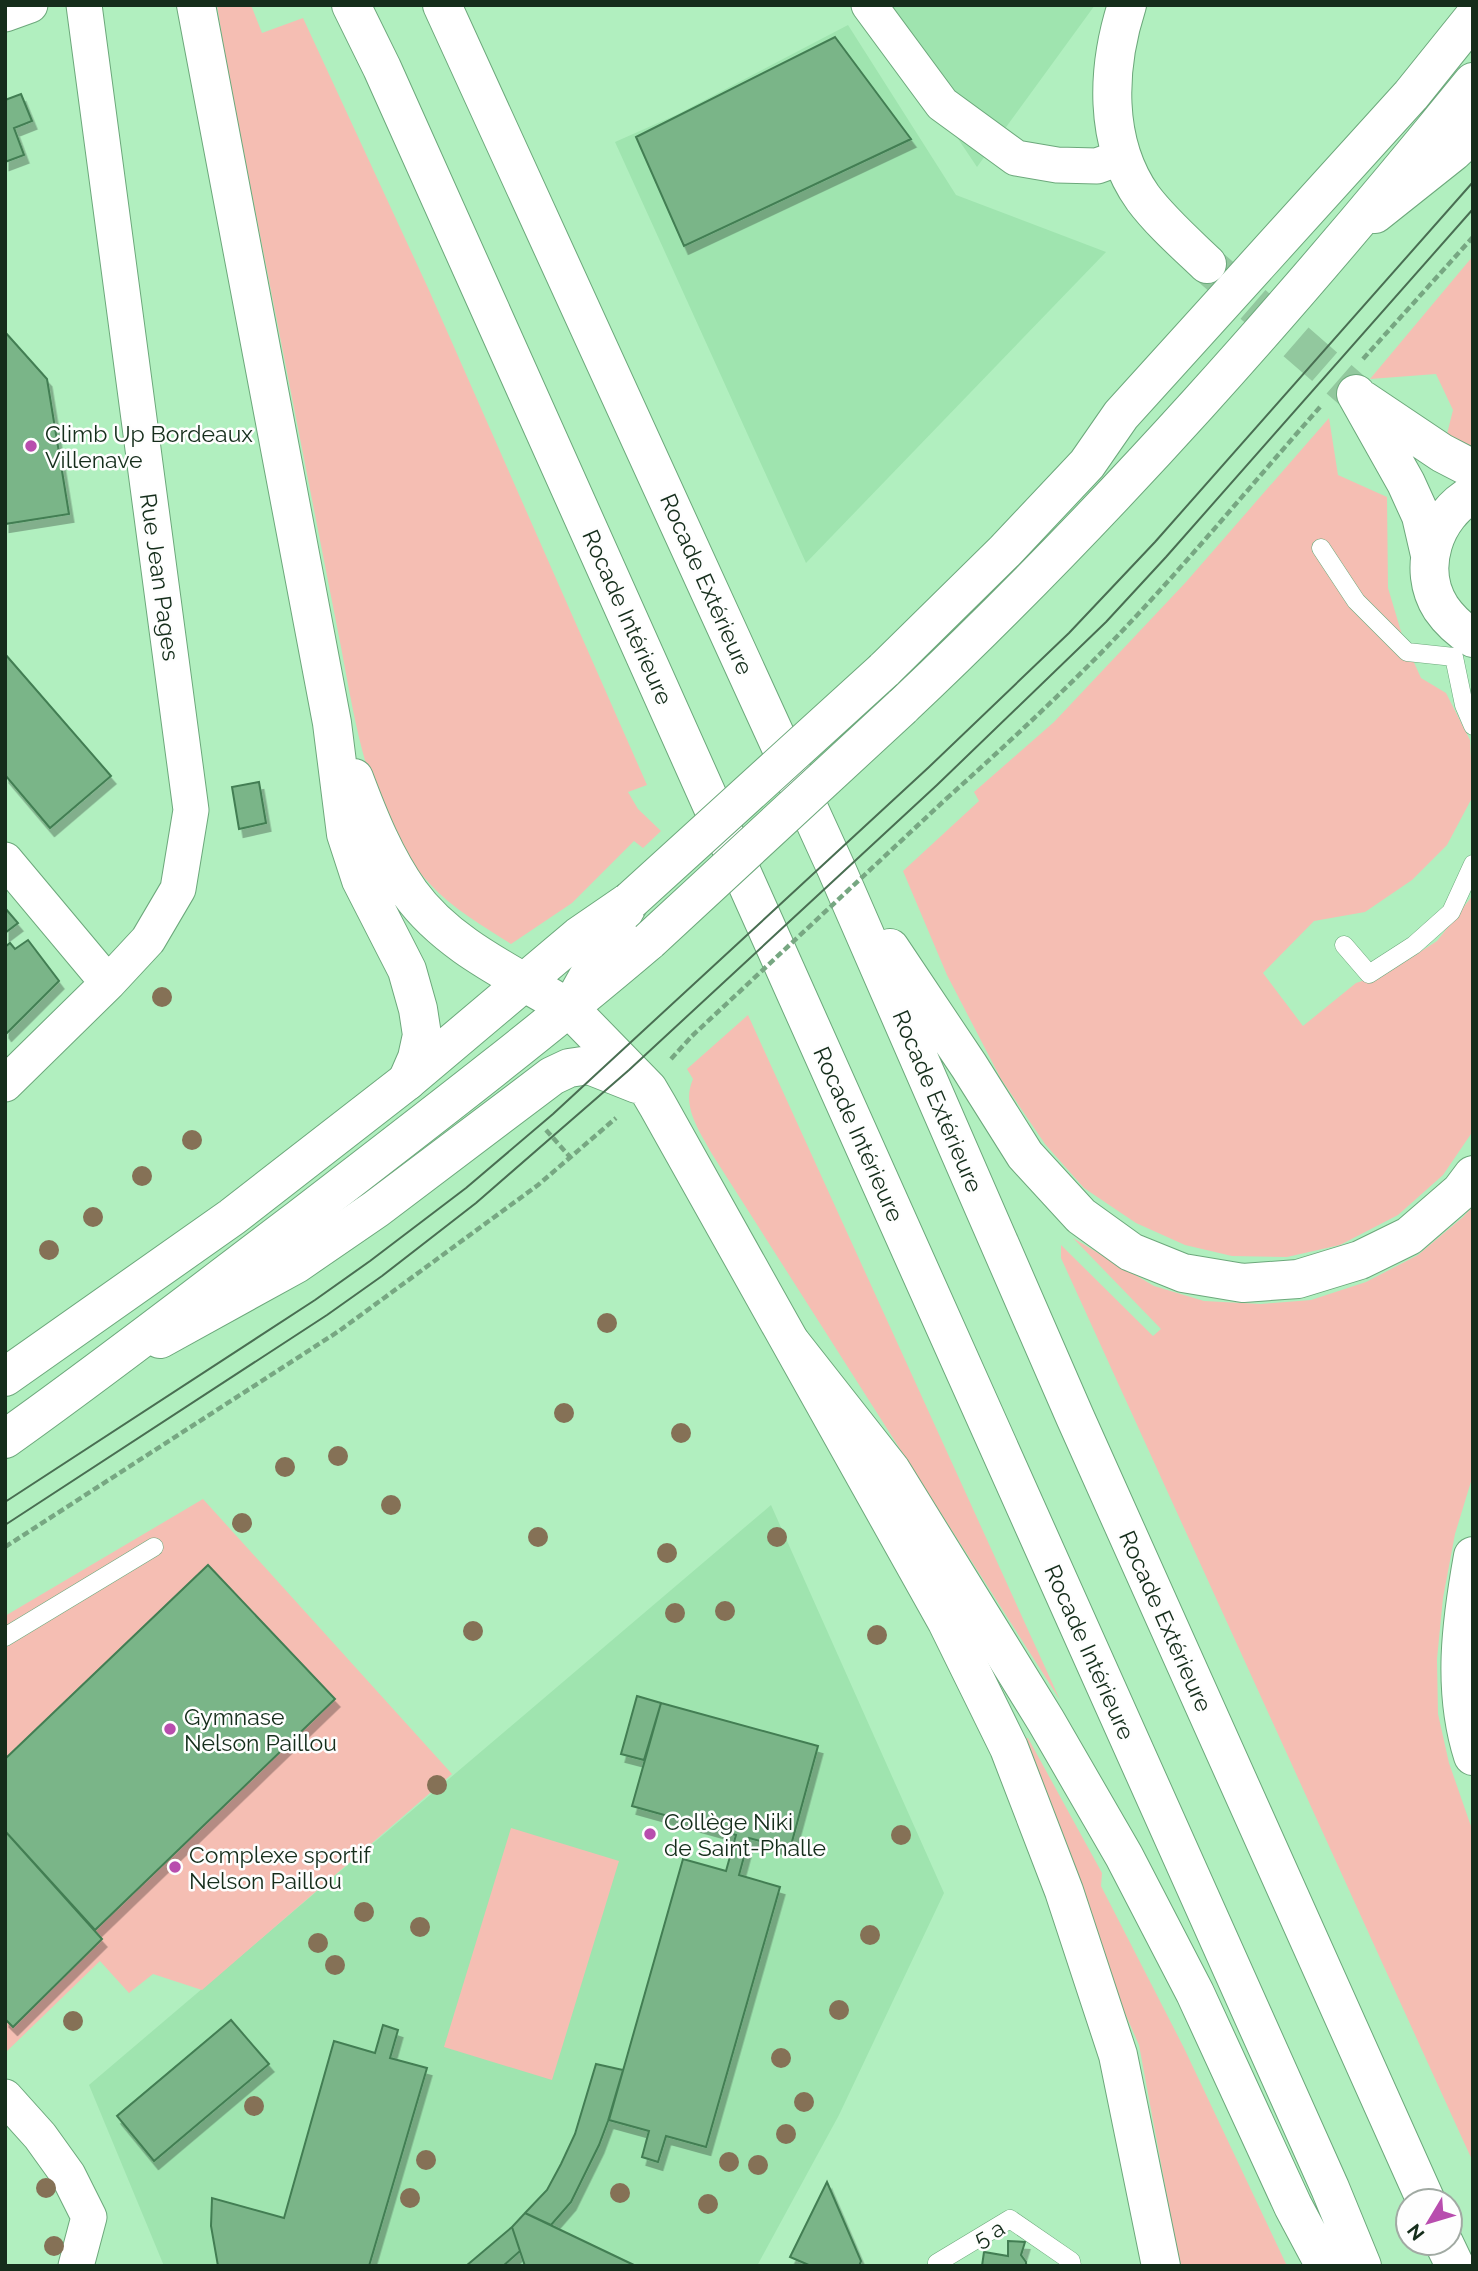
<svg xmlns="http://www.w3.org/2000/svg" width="1478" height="2271" font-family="Raleway,sans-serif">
<defs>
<filter id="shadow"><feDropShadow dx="4.5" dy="8" stdDeviation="0" flood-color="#0004"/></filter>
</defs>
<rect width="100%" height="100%" fill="#b1efbf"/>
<path fill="#9fe4af" d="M868 5H1095L977 167Z
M848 25 956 195 1106 252 806 563 615 142 676 115Z
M771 1505 944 1893 839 2115 757 2266H164L89 2085Z"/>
<path fill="#f5beb3" d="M217 5H251L262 33 303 18 428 288 647 785 628 792 638 809 661 831 643 848 634 841 572 903 511 944C483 926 453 909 430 884 369 819 357 731 341 647L226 62Z
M1473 256V452L1446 438 1453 410 1436 374 1370 379Z
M1329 418 1338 475 1387 497 1388 588 1403 638 1421 678 1446 693 1470 740 1473 796 1447 845 1412 880 1365 912 1314 921 1263 973 1303 1026 1356 983 1389 972 1437 941 1473 895V1131L1443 1175 1398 1215 1340 1245 1287 1257 1232 1256 1185 1245 1136 1223 1084 1188 1045 1144 1001 1079 947 975 903 871 979 801 974 792 1054 722 1186 582Z
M748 1015 1060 1700 712 1154C699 1130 681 1106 693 1079L687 1069Z
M1473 1206V1475L1455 1534 1443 1598 1437 1659 1438 1714 1449 1763 1473 1832V2162L1061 1258V1245L1153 1336 1161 1329 1073 1238 1154 1286 1204 1301 1261 1304 1311 1300 1366 1282 1418 1255 1463 1217Z
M203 1499 452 1774 202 1990 153 1974 129 1993 100 1961 5 2053V1616Z
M1028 1738 1102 1873 1101 1886 1184 2048 1287 2266H1180L1139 2045 1098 1952 1017 1739Z
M511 1828 619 1861 552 2080 444 2047Z"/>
<path fill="#7ab588" stroke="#437e53" stroke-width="2" filter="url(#shadow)" d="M835 37 911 139 684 246 636 137Z
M21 94 32 121 14 128 24 155 5 162V100Z
M5 332 47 379 69 514 5 524Z
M5 654 111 776 50 828 5 775Z
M259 782 266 823 239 829 232 787Z
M5 908 18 923 5 933Z
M28 940 59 981 7 1033 5 1030V947L10 943 15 949Z
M208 1565 335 1699 95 1930 5 1831V1759Z
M637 1696 661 1703 644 1760 621 1754Z
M661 1703 818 1746 790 1849 749 1838 739 1875 780 1887 706 2147 666 2136 658 2162 642 2157 649 2131 609 2120 683 1859 726 1871 736 1835 632 1806Z
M5 1831 102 1939 13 2027 5 2019Z
M231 2020 269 2064 154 2161 117 2116Z
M383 2025 398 2030 390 2058 427 2068 369 2266H218L211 2226 212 2198 284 2218 334 2041 375 2053Z
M596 2064 623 2070 608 2121 599 2145 571 2202 551 2225 525 2213 547 2190 561 2164 575 2134Z
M827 2182 861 2261 859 2266H811L790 2257Z
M525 2213 636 2266H525L512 2227Z
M512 2227 520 2251 503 2266H466Z
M1008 2241 1025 2242 1021 2255 1026 2262V2266H982L984 2252 1008 2256Z"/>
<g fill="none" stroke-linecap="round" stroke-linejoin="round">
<path stroke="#92c89e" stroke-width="38" stroke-dasharray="38 19" stroke-linecap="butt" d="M1210 267 1356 394"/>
<g stroke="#6ca87b" stroke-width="19">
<path id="lane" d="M1321 548 1356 601 1407 652 1454 657 1464 705 1473 726
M1344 945 1369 974 1414 945 1451 912 1473 864
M5 1637 154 1547
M937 2266V2263L1010 2219 1071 2261 1072 2266"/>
</g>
<g stroke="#6ca87b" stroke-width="37">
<path id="street" d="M869 5 942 104 1016 158 1057 165 1097 166 1122 157
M5 14 30 5
M5 860 108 983
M5 1084 108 983 148 940 178 889 191 810 84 5
M5 2097 40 2136 68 2175 89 2217 76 2266"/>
</g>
<g stroke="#6ca87b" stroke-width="40">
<path id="secondary" d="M1127 5C1107 67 1103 142 1143 198 1161 222 1185 243 1207 264
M1375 214 1453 152 1473 133
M1356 394 1406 483 1421 516 1430 555
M1363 400 1442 453 1473 469
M1473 494C1434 515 1416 569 1441 608 1450 621 1460 630 1473 638
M630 901 570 1009 648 1089 658 1106 947 1622 1009 1748 1064 1891 1118 2055 1161 2266
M160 1339 296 1264 376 1209 552 1076 569 1068 589 1065 637 1084
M1473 1556C1461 1623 1452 1690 1473 1756"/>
</g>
<g stroke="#6ca87b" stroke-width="40">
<path id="primary" d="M884 670 1005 551 1087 464 1121 415 1411 95 1473 18
M902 707C1107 514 1295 301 1473 82
M5 1377 232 1217 407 1081 579 936 630 901
M5 1439C105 1368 201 1293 299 1219 417 1128 535 1038 649 941"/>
</g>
<g stroke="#6ca87b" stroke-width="40">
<path id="highway" d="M196 5 332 723 346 834 361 880 407 970 418 1009 422 1035 417 1058 407 1081
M351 5 382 68 485 298 1330 2188 1362 2266
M442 5 836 868 1075 1417 1426 2201
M354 778C369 818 385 858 410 893 449 947 515 975 570 1009
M890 948 969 1066 1025 1155 1081 1216 1131 1252 1183 1273 1243 1283 1298 1279 1360 1260 1409 1236 1461 1191 1473 1175
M792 1344 891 1470 1046 1721 1124 1856 1195 1993 1293 2206 1325 2266
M1444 2243 1455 2266"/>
</g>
<path stroke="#77a782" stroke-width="4.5" stroke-dasharray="7 3.5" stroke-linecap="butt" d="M1363 359 1473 237
M946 799C995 755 1043 711 1090 664 1171 583 1244 493 1320 407
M671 1059 692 1036
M546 1130 571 1158
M5 1547 339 1331 538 1185 616 1118"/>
<use href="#lane" stroke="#fff" stroke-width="18"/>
<use href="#street" stroke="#fff" stroke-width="35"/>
<use href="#secondary" stroke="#fff" stroke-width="38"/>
<use href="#primary" stroke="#fff" stroke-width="38"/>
<use href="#highway" stroke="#fff" stroke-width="38"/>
<path stroke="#496e52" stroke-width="2" d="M5 1502 315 1300 370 1261 466 1188 553 1114 929 767 1069 633 1155 542 1473 182
M5 1525 327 1315 382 1276 476 1203 629 1070 937 785 1106 622 1166 557 1473 209"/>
<g stroke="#6ca87b" stroke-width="40" stroke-linecap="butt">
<path id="primary-bridge" d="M630 901 884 670
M649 941 902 707"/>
</g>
<path stroke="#77a782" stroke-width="4.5" stroke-dasharray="7 3.5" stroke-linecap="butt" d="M692 1036 946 799"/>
<use href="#primary-bridge" stroke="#fff" stroke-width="38"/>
</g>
<g fill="#857156">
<circle cx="162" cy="997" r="10"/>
<circle cx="192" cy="1140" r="10"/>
<circle cx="142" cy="1176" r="10"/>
<circle cx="93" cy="1217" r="10"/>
<circle cx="49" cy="1250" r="10"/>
<circle cx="607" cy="1323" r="10"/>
<circle cx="564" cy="1413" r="10"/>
<circle cx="681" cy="1433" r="10"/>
<circle cx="338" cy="1456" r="10"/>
<circle cx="285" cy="1467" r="10"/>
<circle cx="391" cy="1505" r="10"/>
<circle cx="242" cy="1523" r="10"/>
<circle cx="538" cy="1537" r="10"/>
<circle cx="777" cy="1537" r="10"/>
<circle cx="667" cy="1553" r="10"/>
<circle cx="725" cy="1611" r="10"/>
<circle cx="675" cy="1613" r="10"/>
<circle cx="473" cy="1631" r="10"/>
<circle cx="877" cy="1635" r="10"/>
<circle cx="437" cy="1785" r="10"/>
<circle cx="901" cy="1835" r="10"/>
<circle cx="364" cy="1912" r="10"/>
<circle cx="420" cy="1927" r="10"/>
<circle cx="870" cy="1935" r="10"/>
<circle cx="318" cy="1943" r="10"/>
<circle cx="335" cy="1965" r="10"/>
<circle cx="839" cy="2010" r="10"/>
<circle cx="73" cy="2021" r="10"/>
<circle cx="781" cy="2058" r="10"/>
<circle cx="804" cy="2102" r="10"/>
<circle cx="254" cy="2106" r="10"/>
<circle cx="786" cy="2134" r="10"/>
<circle cx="426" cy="2160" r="10"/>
<circle cx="729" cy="2162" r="10"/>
<circle cx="758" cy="2165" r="10"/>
<circle cx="46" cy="2188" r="10"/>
<circle cx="620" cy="2193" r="10"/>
<circle cx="410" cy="2198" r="10"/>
<circle cx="708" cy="2204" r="10"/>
<circle cx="54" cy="2246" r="10"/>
</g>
<g fill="#b84dae" stroke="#fefefe" stroke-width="2.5">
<circle cx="31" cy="446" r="7"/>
<circle cx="170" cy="1729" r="7"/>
<circle cx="650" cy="1834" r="7"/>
<circle cx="175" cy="1867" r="7"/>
</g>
<g text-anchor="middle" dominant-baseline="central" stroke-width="5" stroke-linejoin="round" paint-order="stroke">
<g font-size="23" fill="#152d1b" stroke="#fefefe" text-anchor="start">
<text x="45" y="433">Climb Up Bordeaux<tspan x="45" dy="26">Villenave</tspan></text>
<text x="184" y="1716">Gymnase<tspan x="184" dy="26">Nelson Paillou</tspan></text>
<text x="664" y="1821">Collège Niki<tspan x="664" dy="26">de Saint-Phalle</tspan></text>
<text x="189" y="1854">Complexe sportif<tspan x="189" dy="26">Nelson Paillou</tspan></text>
</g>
<g font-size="23" fill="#152d1b" stroke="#fefefe">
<text transform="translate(160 577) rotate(82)">Rue Jean Pages</text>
<text transform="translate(707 584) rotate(66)">Rocade Extérieure</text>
<text transform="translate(628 617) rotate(66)">Rocade Intérieure</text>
<text transform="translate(938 1101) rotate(67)">Rocade Extérieure</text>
<text transform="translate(859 1134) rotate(66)">Rocade Intérieure</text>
<text transform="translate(1166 1621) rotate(66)">Rocade Extérieure</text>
<text transform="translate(1090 1652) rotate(66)">Rocade Intérieure</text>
<text transform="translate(989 2233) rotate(-30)">5 a</text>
</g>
</g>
<rect width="1478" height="2271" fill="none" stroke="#152d1b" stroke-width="14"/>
<g transform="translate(1429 2222) rotate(232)"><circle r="33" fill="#fefefe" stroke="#a1aaa3" stroke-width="2"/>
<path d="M0-5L12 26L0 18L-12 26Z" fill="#b84dae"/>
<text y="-10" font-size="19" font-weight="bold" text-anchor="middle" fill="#152d1b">N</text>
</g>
</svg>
